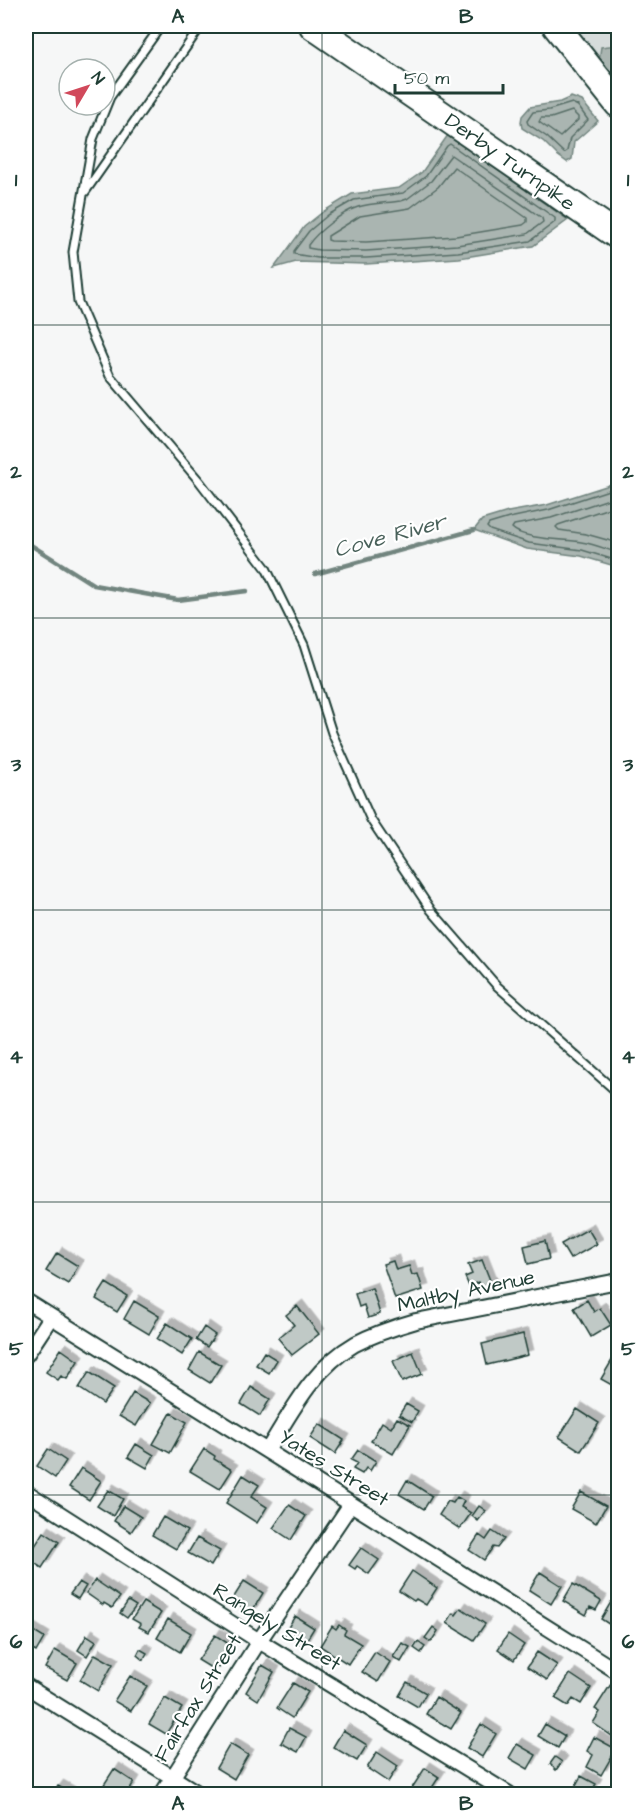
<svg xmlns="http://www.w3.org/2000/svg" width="644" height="1820" font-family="'Architects Daughter',sans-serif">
<defs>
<filter id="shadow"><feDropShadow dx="5.5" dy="-5.5" stdDeviation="0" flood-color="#0004"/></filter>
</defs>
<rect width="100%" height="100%" fill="#f6f7f7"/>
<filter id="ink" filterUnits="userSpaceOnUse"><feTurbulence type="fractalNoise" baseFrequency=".0167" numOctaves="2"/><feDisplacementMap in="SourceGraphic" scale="12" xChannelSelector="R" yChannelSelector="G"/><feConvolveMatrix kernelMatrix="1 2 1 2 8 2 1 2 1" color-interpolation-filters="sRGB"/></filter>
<g filter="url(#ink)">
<path fill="#d6dcdb" stroke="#7a8c88" stroke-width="1.5" d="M572 26H618V87Z"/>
<path fill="#aab5b1" stroke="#72857f" stroke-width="1.5" d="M618 45V87L599 61 601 47Z
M571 97 582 101 598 121 574 142 572 159 567 162 557 155 543 141 522 128 521 122 522 116 530 107 560 102Z
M448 135 568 220 533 246 459 258 366 264 296 262 274 268 304 227 324 211 352 194 399 188 422 172Z
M618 481V567L581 556 527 549 474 530 482 520 508 512 547 505 606 486Z"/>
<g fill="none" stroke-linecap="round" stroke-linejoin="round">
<path stroke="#576d66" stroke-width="1.5" d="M572 103 578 106 588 120 570 138 567 151 564 153 547 137 528 124 527 121 533 112 549 110Z
M572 111 578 117V120L560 137 539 122 541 118H551Z
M450 144 555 218V222L530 241 458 252 366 258H318L294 254V251L309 231 328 215 354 200 403 193 426 176 447 146Z
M451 155 542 218 543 222 527 234 457 245 366 251 319 250 308 248V245C317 232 342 212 358 207 371 203 387 203 401 201L407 199 431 181Z
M454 167 527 218V222L523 225 456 236 366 242 331 241 328 240V236L360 216 410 208 438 187Z
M618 487 548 510 509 518 489 524 487 527 490 530 529 543 582 550 618 561
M618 496 551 518 514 525 512 528C524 540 564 539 581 542 594 544 606 549 618 553
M618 505 558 525 556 527 559 530 586 534 618 543"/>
<path stroke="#72857f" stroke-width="4.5" d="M26 542 94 585 178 600 247 591
M315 574 474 530"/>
</g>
<path fill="#c0c9c6" stroke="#1f3d34" stroke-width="1.5" filter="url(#shadow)" d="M588 1229 597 1244 570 1259 561 1244Z
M545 1241 549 1259 528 1264 524 1246Z
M57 1253 78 1266 68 1284 46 1271Z
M482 1260 492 1285 481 1290 478 1282 469 1286 465 1277 472 1274 468 1265Z
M393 1261 396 1270 409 1266 412 1275 418 1274 423 1290 395 1299 383 1264Z
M106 1283 127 1296 117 1312 96 1299Z
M372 1288 380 1314 368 1318 364 1305 359 1307 355 1294Z
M587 1300 594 1312 600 1308 611 1325 591 1337 574 1308Z
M134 1301 159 1316 149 1334 124 1319Z
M297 1306 319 1334 292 1355 278 1338 294 1325 286 1315Z
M167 1323 192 1339 182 1355 157 1339Z
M204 1327 215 1335 207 1347 196 1340Z
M523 1334 528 1355 487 1365 482 1344Z
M61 1349 78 1361 67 1379 61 1376 58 1380 46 1372Z
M618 1350V1385L617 1388 601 1379Z
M199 1352 221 1365 210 1383 189 1370Z
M264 1352 277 1360 269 1373 256 1365Z
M413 1352 422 1374 402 1382 393 1361Z
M89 1372 114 1388 103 1404 79 1388Z
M251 1387 270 1399 260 1416 241 1404Z
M133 1393 150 1403 136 1426 119 1416Z
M406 1404 418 1411 412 1422 399 1415Z
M577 1409 599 1423 581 1451 559 1437Z
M171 1413 187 1422 170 1453 153 1444Z
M397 1418 410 1425 393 1454 371 1441 382 1422 391 1428Z
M319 1424 344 1440 335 1454 310 1438Z
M136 1444 154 1455 147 1468 128 1457Z
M48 1449 66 1461 55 1478 37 1466Z
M204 1449 215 1456 214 1459 232 1470 220 1489 190 1471Z
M358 1450 376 1461 370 1471 366 1468 362 1474 353 1469 357 1463 351 1460Z
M81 1468 101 1481 89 1500 69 1487Z
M243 1475 259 1485 251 1497 267 1507 257 1523 226 1503Z
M407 1480 432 1496 424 1509 399 1494Z
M108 1490 123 1499 113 1516 97 1506Z
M581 1492 606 1506 596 1523 571 1509Z
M457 1497 464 1501 461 1507 471 1513 460 1529 439 1515 448 1501 453 1503Z
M289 1505 306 1516 291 1540 273 1528Z
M123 1506 141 1517 131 1532 114 1521Z
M479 1506 486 1511 478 1521 472 1516Z
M163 1517 187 1531 176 1549 152 1535Z
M492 1531 504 1539 497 1548 493 1547 484 1560 469 1550 479 1535 486 1540Z
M44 1532 59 1542 42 1568 27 1558Z
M197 1538 220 1551 211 1566 188 1553Z
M361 1548 379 1560 369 1574 357 1566 355 1569 349 1565Z
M412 1571 437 1588 426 1605 416 1599 414 1601 399 1591Z
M540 1572 562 1586 551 1604 529 1590Z
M95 1580 120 1597 112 1608 104 1603 103 1605 86 1593Z
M244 1581 263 1593 251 1613 232 1600Z
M79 1582 86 1586 78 1599 70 1594Z
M573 1584 601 1601 596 1610 590 1607 586 1615 563 1601Z
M128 1601 136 1606 127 1618 120 1613Z
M143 1602 161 1613 149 1632 139 1627 141 1624 132 1619Z
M611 1602 618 1607V1630L601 1619Z
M461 1608 485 1624 474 1640 447 1623 453 1613 456 1615Z
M295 1616 314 1628 303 1646 284 1634Z
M168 1619 191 1633 180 1652 157 1638Z
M339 1625 346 1630 344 1634 361 1644 348 1664 320 1646 332 1626 336 1629Z
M26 1627 44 1638 36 1652 26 1646Z
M433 1627 438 1631 431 1642 425 1638Z
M508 1634 524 1645 514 1660 498 1649Z
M87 1635 96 1641 87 1656 78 1650Z
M215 1635 232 1646 219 1668 213 1665 211 1668 198 1660Z
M418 1642 425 1647 421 1653 414 1648Z
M402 1643 410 1647 401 1662 393 1657Z
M140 1649 147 1653 143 1660 137 1655Z
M55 1650 77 1663 67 1680 45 1668Z
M375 1652 390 1662 378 1682 362 1672Z
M537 1652 557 1665 547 1680 527 1667Z
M95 1654 113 1664 98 1691 80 1680Z
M262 1665 274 1672 258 1700 246 1692Z
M570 1674 591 1688 581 1704 573 1699 568 1706 555 1698Z
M130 1676 147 1686 131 1711 114 1701Z
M407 1682 426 1693 418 1707 399 1696Z
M293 1683 308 1692 292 1718 277 1708Z
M611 1684 618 1688V1740L593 1723 600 1712 595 1709Z
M436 1697 461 1713 451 1729 426 1714Z
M165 1698 182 1708 166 1734 149 1724Z
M481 1724 496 1734 482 1757 467 1748Z
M545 1724 565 1736 558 1748 538 1736Z
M289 1728 306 1737 298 1752 281 1743Z
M343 1730 367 1745 357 1761 333 1747Z
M594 1737 616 1749 601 1775 587 1767 593 1755 587 1751Z
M230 1744 248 1755 234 1779 216 1768Z
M517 1744 536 1755 528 1769 509 1758Z
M377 1752 398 1766 388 1782 367 1768Z
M555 1757 562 1762 556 1770 550 1764Z
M425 1768 439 1777 428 1794H408Z
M114 1769 134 1782 127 1794H98Z
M581 1776 596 1784 590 1794H571Z
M58 1786 72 1794H52Z"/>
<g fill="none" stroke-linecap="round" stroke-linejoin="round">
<g stroke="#1f3d34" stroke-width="11">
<path id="lane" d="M161 26 110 97 93 139 73 252 78 302 110 376 200 482 266 568 304 645 332 733 371 820 431 910 497 986 618 1093
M85 192 201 26"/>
</g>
<g stroke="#1f3d34" stroke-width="18">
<path id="street" d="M26 1301 267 1451 618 1672
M26 1355 51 1317
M267 1451C292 1411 313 1368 355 1344 374 1334 395 1327 416 1321L618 1281
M26 1492 259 1641 509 1794
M26 1686 199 1794
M162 1794 259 1641 351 1504"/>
</g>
<g stroke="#1f3d34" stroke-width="30">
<path id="highway" d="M313 26 618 236
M556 26 618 104"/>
</g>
<use href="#lane" stroke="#fff" stroke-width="7"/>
<use href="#street" stroke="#fff" stroke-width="14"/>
<use href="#highway" stroke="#fff" stroke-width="26"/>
</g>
</g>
<path fill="none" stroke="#1f3d34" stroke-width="1.5" stroke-opacity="0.55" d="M322 26V1794M26 325H618M26 618H618M26 910H618M26 1202H618M26 1495H618"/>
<g text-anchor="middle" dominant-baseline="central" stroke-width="4.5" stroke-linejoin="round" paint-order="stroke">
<g font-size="21" fill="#1f3d34" stroke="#fff">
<text transform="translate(510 162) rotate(35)">Derby Turnpike</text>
<text transform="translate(466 1291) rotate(-12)">Maltby Avenue</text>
<text transform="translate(334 1468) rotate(32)">Yates Street</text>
<text transform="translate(277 1627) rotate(32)">Rangely Street</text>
<text transform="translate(198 1698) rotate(-58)">Fairfax Street</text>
</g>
<g font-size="22" font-style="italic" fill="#49615a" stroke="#fff">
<text transform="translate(390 536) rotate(-15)">Cove River</text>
</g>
</g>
<rect width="644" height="1820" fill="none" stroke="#fff" stroke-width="66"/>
<g transform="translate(87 87) rotate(51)"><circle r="28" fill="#ffffff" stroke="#a5b1ae" stroke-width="1.5"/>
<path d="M0-4.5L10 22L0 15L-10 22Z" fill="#d1495b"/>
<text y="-9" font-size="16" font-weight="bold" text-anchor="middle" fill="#1f3d34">N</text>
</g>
<path d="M395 84v9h108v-9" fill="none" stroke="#1f3d34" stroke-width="3"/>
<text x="404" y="84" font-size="18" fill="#1f3d34" stroke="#ffffff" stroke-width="4.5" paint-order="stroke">50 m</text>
<rect x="33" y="33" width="578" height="1754" fill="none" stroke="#1f3d34" stroke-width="2"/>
<g font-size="20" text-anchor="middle" font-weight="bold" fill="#1f3d34">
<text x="178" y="23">A</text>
<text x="466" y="23">B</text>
<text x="16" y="186">1</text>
<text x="628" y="186">1</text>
<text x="16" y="478">2</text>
<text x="628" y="478">2</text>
<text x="16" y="771">3</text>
<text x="628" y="771">3</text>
<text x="16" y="1063">4</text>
<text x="628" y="1063">4</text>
<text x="16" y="1355">5</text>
<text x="628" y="1355">5</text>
<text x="16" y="1648">6</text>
<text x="628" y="1648">6</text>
<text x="178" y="1810">A</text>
<text x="466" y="1810">B</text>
</g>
</svg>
